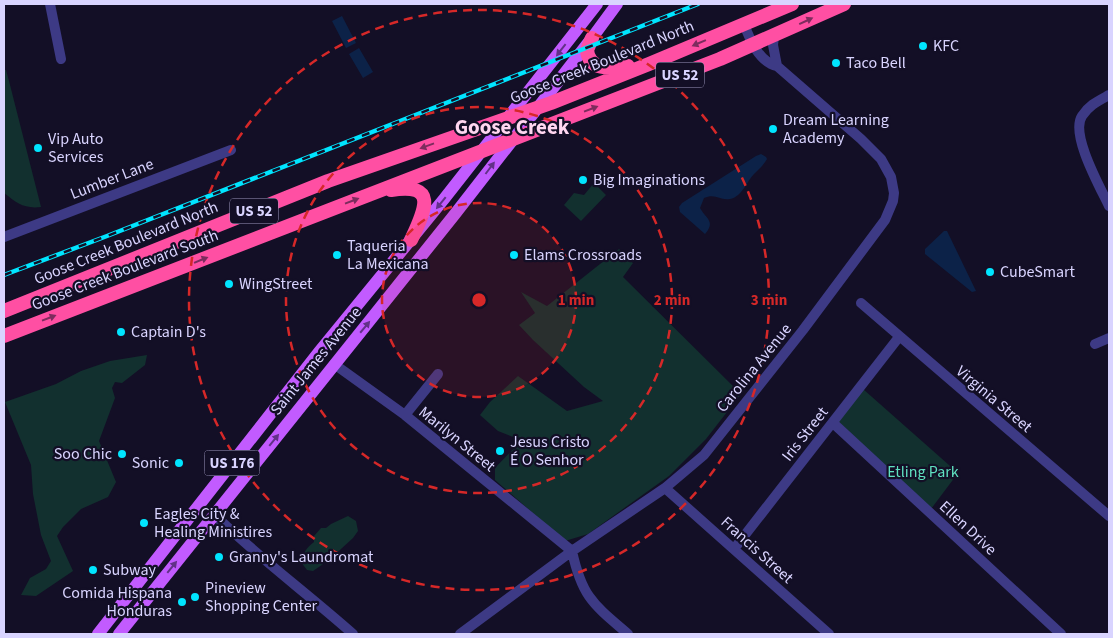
<svg xmlns="http://www.w3.org/2000/svg" width="1113" height="638" font-family="'Source Sans 3',sans-serif">
<rect width="100%" height="100%" fill="#130f26"/>
<path fill="#12302f" d="M4 70H6L9 81 41 207C24 209 17 203 4 193Z
M594 183 606 195 581 221 564 205 574 193 584 195Z
M619 249 633 263 623 277 741 394 706 439 669 476 588 534 565 541 495 480V468L517 445 513 437 498 431 480 415 490 402 518 376 567 411 603 401 584 387 533 340 519 325 535 313 521 292 547 306Z
M147 355 145 365 122 383 115 382 112 388 115 398 99 441 116 482 108 497 81 509 63 527 57 536 73 571 36 596 21 595 30 578 46 569 51 561 41 535 33 494 31 465 5 402 56 384 81 371 110 361Z
M863 389 958 473 931 509 838 421Z
M348 516 356 521 358 531 353 538 329 560 313 571 307 570 301 562C303 553 307 547 314 542V536L321 528H326L331 524Z"/>
<path fill="#0c2248" d="M342 16 356 43 346 48 332 21Z
M359 48 373 72 363 78 349 54Z
M761 154 766 157 767 159C762 167 760 168 754 174 747 181 742 197 730 199 720 201 716 193 704 198L700 208C706 219 716 221 705 234L680 212 679 207 682 203 756 156Z
M944 231H947L976 291 972 292 925 254V249Z"/>
<g fill="none" stroke-linecap="round" stroke-linejoin="round">
<path stroke="#3d3a85" stroke-width="10" d="M50 4 61 59
M774 36 773 45 777 66
M1109 95C1098 101 1089 105 1082 116 1070 134 1100 187 1109 206
M4 237 231 150
M861 303 1109 516
M1095 344 1109 338
M334 364 405 415 572 551C582 597 593 604 628 634
M405 415 438 374
M833 423 1061 634
M665 488 829 634
M213 516 220 520C262 560 309 595 353 634
M734 549 899 337
M460 634 572 551 665 488 704 455 803 330 885 220 893 201 894 193 891 177 881 159 861 139 777 66C759 62 750 40 744 24"/>
<path stroke="#c25bff" stroke-width="12" d="M98 634 319 352 444 199 597 4
M119 634 455 214 592 38 617 4"/>
<path stroke="#ff4fa3" stroke-width="14" d="M592 38 587 50C589 72 612 68 628 66
M391 190C440 182 424 212 411 240
M4 311 328 181 551 103 649 64 792 4
M4 336 720 59 844 4"/>
<g stroke="#00e5ff" stroke-width="4.5">
<path id="rail" d="M4 275 107 236 698 4"/>
</g>
<use href="#rail" stroke="#130f26" stroke-width="2.5" stroke-dasharray="8" stroke-linecap="butt"/>
</g>
<defs><path id="oneway-solid" d="M-6-.8H1V-3.2L6.5 0L1 3.2V.8H-6Z" transform="scale(1.25)"/></defs>
<g fill="#7d2c5e">
<use href="#oneway-solid" transform="translate(806 21) rotate(-25)"/>
<use href="#oneway-solid" transform="translate(699 43) rotate(157)"/>
<use href="#oneway-solid" transform="translate(591 109) rotate(-21)"/>
<use href="#oneway-solid" transform="translate(427 146) rotate(160)"/>
<use href="#oneway-solid" transform="translate(352 201) rotate(-21)"/>
<use href="#oneway-solid" transform="translate(201 260) rotate(-22)"/>
<use href="#oneway-solid" transform="translate(49 318) rotate(-21)"/>
</g>
<g fill="#623188">
<use href="#oneway-solid" transform="translate(561 50) rotate(128)"/>
<use href="#oneway-solid" transform="translate(490 168) rotate(-53)"/>
<use href="#oneway-solid" transform="translate(441 203) rotate(129)"/>
<use href="#oneway-solid" transform="translate(365 327) rotate(-50)"/>
<use href="#oneway-solid" transform="translate(274 440) rotate(-51)"/>
<use href="#oneway-solid" transform="translate(172 567) rotate(-51)"/>
</g>
<circle cx="479" cy="300" r="97" fill="#d62828" fill-opacity=".12"/>
<g fill="none" stroke="#d62828" stroke-width="2.5" stroke-dasharray="9 6">
<circle cx="479" cy="300" r="97"/>
<circle cx="479" cy="300" r="193"/>
<circle cx="479" cy="300" r="290"/>
</g>
<g fill="#00e5ff" stroke="#130f26" stroke-width="2">
<circle cx="923" cy="46" r="5"/>
<circle cx="836" cy="63" r="5"/>
<circle cx="773" cy="129" r="5"/>
<circle cx="38" cy="148" r="5"/>
<circle cx="583" cy="180" r="5"/>
<circle cx="337" cy="255" r="5"/>
<circle cx="514" cy="255" r="5"/>
<circle cx="990" cy="272" r="5"/>
<circle cx="229" cy="284" r="5"/>
<circle cx="121" cy="332" r="5"/>
<circle cx="500" cy="451" r="5"/>
<circle cx="122" cy="454" r="5"/>
<circle cx="179" cy="463" r="5"/>
<circle cx="144" cy="523" r="5"/>
<circle cx="219" cy="557" r="5"/>
<circle cx="93" cy="570" r="5"/>
<circle cx="195" cy="597" r="5"/>
<circle cx="182" cy="602" r="5"/>
</g>
<g text-anchor="middle" dominant-baseline="central" stroke-width="4.5" stroke-linejoin="round" paint-order="stroke">
<g fill="#130f26" stroke="#9e99be" stroke-width="1">
<rect x="656" y="62.5" width="48" height="25" rx="4"/>
<rect x="230" y="198.5" width="48" height="25" rx="4"/>
<rect x="204.5" y="450.5" width="55" height="25" rx="4"/>
</g>
<g font-size="15" font-weight="bold" fill="#d9d4ff">
<text x="680" y="75">US 52</text>
<text x="254" y="211">US 52</text>
<text x="232" y="463">US 176</text>
</g>
<g font-size="16" fill="#d9d4ff" stroke="#130f26" text-anchor="start">
<text x="933" y="46">KFC</text>
<text x="846" y="63">Taco Bell</text>
<text x="783" y="120">Dream Learning<tspan x="783" dy="18">Academy</tspan></text>
<text x="48" y="139">Vip Auto<tspan x="48" dy="18">Services</tspan></text>
<text x="593" y="180">Big Imaginations</text>
<text x="347" y="246">Taqueria<tspan x="347" dy="18">La Mexicana</tspan></text>
<text x="524" y="255">Elams Crossroads</text>
<text x="1000" y="272">CubeSmart</text>
<text x="239" y="284">WingStreet</text>
<text x="131" y="332">Captain D's</text>
<text x="510" y="442">Jesus Cristo<tspan x="510" dy="18">É O Senhor</tspan></text>
<text x="112" y="454" text-anchor="end">Soo Chic</text>
<text x="169" y="463" text-anchor="end">Sonic</text>
<text x="154" y="514">Eagles City &amp;<tspan x="154" dy="18">Healing Ministires</tspan></text>
<text x="229" y="557">Granny's Laundromat</text>
<text x="103" y="570">Subway</text>
<text x="205" y="588">Pineview<tspan x="205" dy="18">Shopping Center</tspan></text>
<text x="172" y="593" text-anchor="end">Comida Hispana<tspan x="172" dy="18">Honduras</tspan></text>
</g>
<g font-size="16" fill="#d9d4ff" stroke="#130f26">
<text transform="translate(602 62) rotate(-22)">Goose Creek Boulevard North</text>
<text transform="translate(112 179) rotate(-21)">Lumber Lane</text>
<text transform="translate(126 243) rotate(-22)">Goose Creek Boulevard North</text>
<text transform="translate(125 270) rotate(-21)">Goose Creek Boulevard South</text>
<text transform="translate(316 361) rotate(-51)">Saint James Avenue</text>
<text transform="translate(754 368) rotate(-51)">Carolina Avenue</text>
<text transform="translate(994 399) rotate(40)">Virginia Street</text>
<text transform="translate(805 434) rotate(-52)">Iris Street</text>
<text transform="translate(457 439) rotate(39)">Marilyn Street</text>
<text transform="translate(968 528) rotate(43)">Ellen Drive</text>
<text transform="translate(757 550) rotate(42)">Francis Street</text>
</g>
<g font-size="16" fill="#5fe0c0" stroke="#130f26">
<text x="923" y="472">Etling Park</text>
</g>
<g font-size="21" font-weight="bold" fill="#ffd6f0" stroke="#130f26">
<text x="512" y="127">Goose Creek</text>
</g>
</g>
<circle cx="479" cy="300" r="8" fill="#d62828" stroke="#130f26" stroke-width="2.5"/>
<g font-size="15" text-anchor="middle" font-weight="bold" fill="#d62828" stroke="#130f26" stroke-width="4.5" stroke-linejoin="round" paint-order="stroke">
<text x="576" y="305">1 min</text>
<text x="672" y="305">2 min</text>
<text x="769" y="305">3 min</text>
</g>
<rect width="1113" height="638" fill="none" stroke="#d9d4ff" stroke-width="10"/>
</svg>
